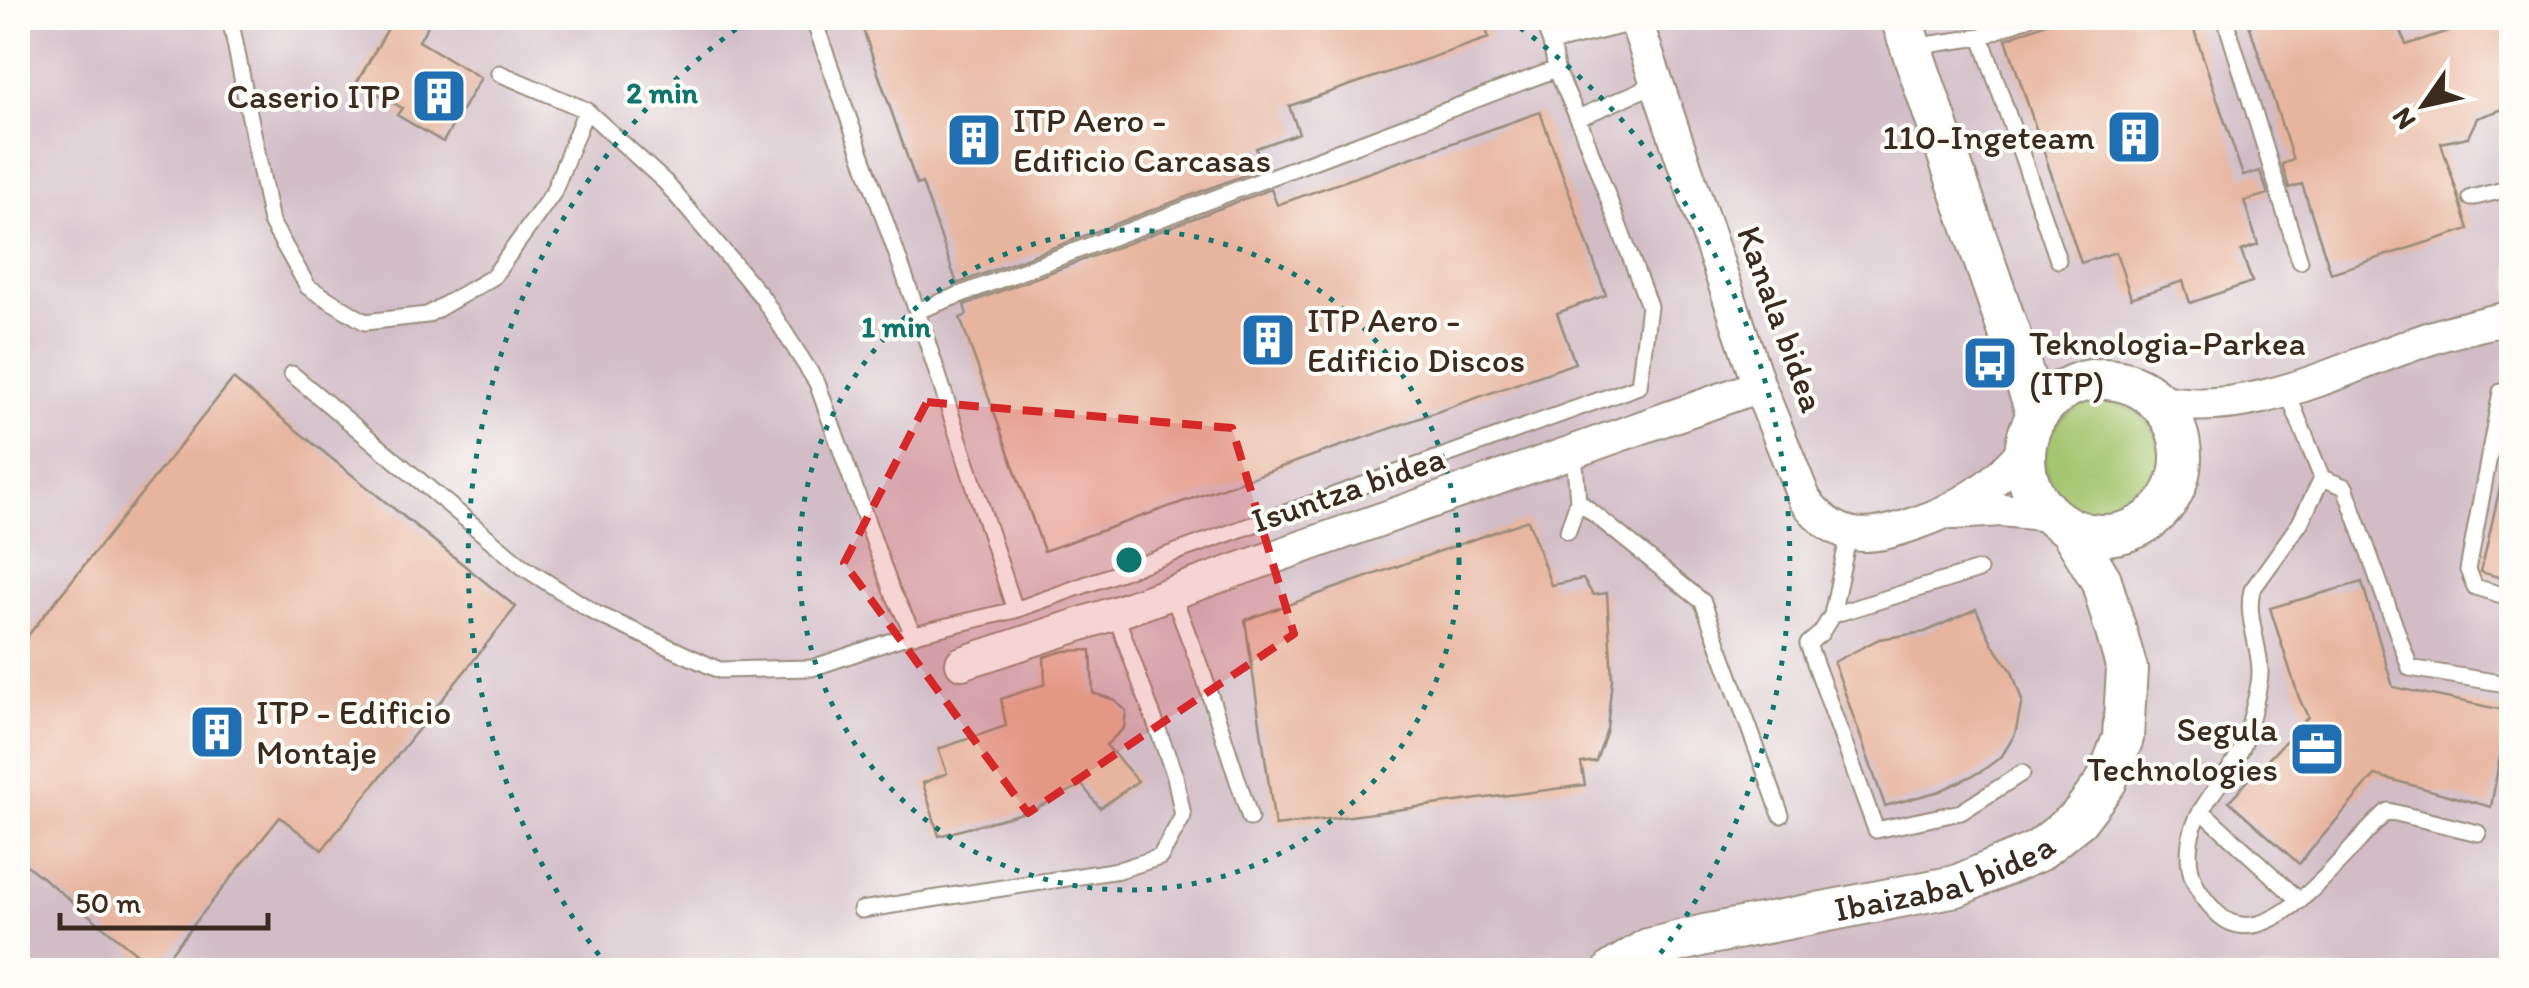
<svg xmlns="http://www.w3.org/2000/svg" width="2529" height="988" font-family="Itim,sans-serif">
<rect width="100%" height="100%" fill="#fdfcf7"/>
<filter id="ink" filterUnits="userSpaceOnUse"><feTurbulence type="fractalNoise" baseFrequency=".01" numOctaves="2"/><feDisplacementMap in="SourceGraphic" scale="20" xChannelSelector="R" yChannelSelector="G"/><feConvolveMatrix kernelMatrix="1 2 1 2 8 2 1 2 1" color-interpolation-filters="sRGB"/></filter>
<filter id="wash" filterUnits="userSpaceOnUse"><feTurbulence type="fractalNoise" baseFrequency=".0048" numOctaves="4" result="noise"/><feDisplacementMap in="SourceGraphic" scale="40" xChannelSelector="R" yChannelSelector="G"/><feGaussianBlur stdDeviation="2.25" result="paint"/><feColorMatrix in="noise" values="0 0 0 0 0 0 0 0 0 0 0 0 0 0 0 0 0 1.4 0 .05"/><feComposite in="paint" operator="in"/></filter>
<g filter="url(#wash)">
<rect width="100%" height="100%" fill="#f4edda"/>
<path fill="#d2bdc7" d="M18 18H1935L1938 24 1952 18H2511V970H1511L1508 964 1259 970H18Z"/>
<path fill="#a5c66f" stroke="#707846" stroke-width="2.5" d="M2044 460a59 59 0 1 1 118 0a59 59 0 1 1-118 0Z"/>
<g id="blocks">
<path fill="#e7b49d" d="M394 18H432L419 41 481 78 443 142 397 115 402 108 357 82Z
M859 18H1482L1489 38 1289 106 1299 133 1256 148 1263 168 957 284 922 183 917 185Z
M2058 18H2190L2243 176 2260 171 2268 194 2244 201 2258 245 2241 251 2252 282 2190 303 2183 281 2131 298 2116 252 2081 263 2006 39Z
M2247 18H2397L2406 45 2487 18H2512V106L2477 118 2468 137 2441 143 2469 229 2331 273 2302 184 2289 188 2282 164 2293 160Z
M1540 112 1606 295 1557 313 1575 363 1044 551 960 318 967 315 964 305 1271 189 1277 205Z
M233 379 516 607 322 850 280 817 157 970 18 858V648Z
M2502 478 2512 479V581L2481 572Z
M1528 520 1551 585 1583 579 1593 595 1607 593 1612 679 1607 729 1596 761 1581 763 1585 785 1275 826 1245 620Z
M2362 582 2393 687 2508 711 2491 807 2375 775 2299 864 2229 801 2308 717 2299 698 2270 608Z
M1976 609 1993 645 2012 671 2022 701 2015 734 2002 756 1982 771 1940 791 1885 806 1834 662 1879 639 1925 632Z
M1091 650 1093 693 1115 700 1126 711 1124 728 1106 745 1138 781 1100 808 1082 785 1033 810 939 836 923 783 947 773 938 749 1006 726 1001 699 1045 684 1044 657 1064 651Z"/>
</g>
</g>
<g filter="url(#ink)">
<use href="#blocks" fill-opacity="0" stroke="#988c7c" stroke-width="2.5"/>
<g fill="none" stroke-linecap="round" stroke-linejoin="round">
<g stroke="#988c7c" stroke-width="19">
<path id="service" d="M230 18 271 222 308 287 365 322 427 315 493 277 553 193 586 110
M813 18 917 311 1015 610 1639 386 1649 306 1578 118 1656 84
M1542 18 1551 43 1637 22
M2027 18 1981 37 2058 260
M2225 18 2300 261
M1551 43 1556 69 1578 118
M1912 47 1981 37
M499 73 586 110 665 182 762 297 817 383 891 589 914 635
M2471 198 2512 188
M917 311 1556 69
M292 374 523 567 597 614 719 670 812 668 906 636 1015 610
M2286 389 2322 478 2345 487 2410 668 2506 684
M2512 391 2501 392 2468 570 2475 587 2512 598
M1574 453 1578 501 1703 602 1781 815
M2322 478 2300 523 2252 590C2245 617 2261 647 2260 674 2259 693 2251 716 2247 734 2237 773 2196 800 2190 842 2186 871 2195 890 2215 911 2268 968 2351 841 2388 811L2478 833
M1568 531 1578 501
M1849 534 1832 615 1979 570
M1172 593 1204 677 1250 818
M1832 615 1821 633 1808 644 1876 830 1961 812 2022 773
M2201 810 2300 901
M861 910 1119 870 1160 857 1183 816 1175 776 1115 613"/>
</g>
<g stroke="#988c7c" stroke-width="36">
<path id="minor" d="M1635 18 1759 386 1805 500C1839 544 1869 540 1917 523 1961 508 1996 485 2025 448
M2156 400C2253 421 2346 365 2437 336 2461 328 2487 323 2512 317
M1953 513 2002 510 2050 515
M962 663 1115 613 1759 386"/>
</g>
<g stroke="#988c7c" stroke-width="44">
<g id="tertiary">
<path d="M1901 18 2037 414"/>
<circle cx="2103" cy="457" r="78"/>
<path id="s1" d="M1614 970 1648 949 1705 935 1956 886 2038 851 2078 819 2106 782 2123 738 2127 669 2101 580 2070 529"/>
</g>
</g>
<use href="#service" stroke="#fff" stroke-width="15"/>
<use href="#minor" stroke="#fff" stroke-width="32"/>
<use href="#tertiary" stroke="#fff" stroke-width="40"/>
</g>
</g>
<path fill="#d62828" fill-opacity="0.2" stroke="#d62828" stroke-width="8" stroke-dasharray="20 12" stroke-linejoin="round" d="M927 402 1232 428 1294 634 1028 813 844 563Z"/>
<g fill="none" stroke="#0f766e" stroke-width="5" stroke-dasharray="5 10">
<circle cx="1129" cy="560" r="330"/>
<path d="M608 967A661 661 0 0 1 750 19M1508 19A661 661 0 0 1 1650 967"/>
</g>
<defs>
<g id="building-square" transform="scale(2.875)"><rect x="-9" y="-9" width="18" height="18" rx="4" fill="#1f6fb2" stroke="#fdfcf7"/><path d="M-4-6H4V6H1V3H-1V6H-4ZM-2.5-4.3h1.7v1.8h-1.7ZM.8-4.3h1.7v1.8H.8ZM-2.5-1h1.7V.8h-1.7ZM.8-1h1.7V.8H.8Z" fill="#fff"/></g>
<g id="bus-square" transform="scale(2.875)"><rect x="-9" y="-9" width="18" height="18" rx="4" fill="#1f6fb2" stroke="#fdfcf7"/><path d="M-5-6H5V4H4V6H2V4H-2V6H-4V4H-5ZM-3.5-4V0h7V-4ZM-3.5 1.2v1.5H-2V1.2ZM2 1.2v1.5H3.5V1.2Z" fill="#fff"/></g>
<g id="office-square" transform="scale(2.875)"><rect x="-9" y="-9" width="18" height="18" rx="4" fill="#1f6fb2" stroke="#fdfcf7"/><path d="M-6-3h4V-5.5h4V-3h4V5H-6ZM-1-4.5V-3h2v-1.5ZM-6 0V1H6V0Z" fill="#fff"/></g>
</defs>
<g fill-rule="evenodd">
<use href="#building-square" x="439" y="96"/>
<use href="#building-square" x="2134" y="137"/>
<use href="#building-square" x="974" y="140"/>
<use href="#building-square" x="1268" y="340"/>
<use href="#bus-square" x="1990" y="363"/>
<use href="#building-square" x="217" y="732"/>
<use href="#office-square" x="2317" y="749"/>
</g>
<g text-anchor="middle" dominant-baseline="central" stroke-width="8" stroke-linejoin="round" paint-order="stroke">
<g font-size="35" fill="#3b2a1e" stroke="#fdfcf7" text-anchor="start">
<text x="400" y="96" text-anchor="end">Caserio ITP</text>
<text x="1013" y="120">ITP Aero -<tspan x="1013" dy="40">Edificio Carcasas</tspan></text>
<text x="2095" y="137" text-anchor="end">110-Ingeteam</text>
<text x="1307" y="320">ITP Aero -<tspan x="1307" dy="40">Edificio Discos</tspan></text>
<text x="2029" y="343">Teknologia-Parkea<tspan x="2029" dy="40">(ITP)</tspan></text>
<text x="256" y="712">ITP - Edificio<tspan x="256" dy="40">Montaje</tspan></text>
<text x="2278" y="729" text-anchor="end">Segula<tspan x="2278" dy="40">Technologies</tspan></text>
</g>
<g font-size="35" fill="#3b2a1e" stroke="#fdfcf7">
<text transform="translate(1781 319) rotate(70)">Kanala bidea</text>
<text transform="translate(1348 489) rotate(-19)">Isuntza bidea</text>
<text stroke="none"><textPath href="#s1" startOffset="345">Ibaizabal bidea</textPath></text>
</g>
</g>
<circle cx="1129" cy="560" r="15" fill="#0f766e" stroke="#fdfcf7" stroke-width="5"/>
<g font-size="30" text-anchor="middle" font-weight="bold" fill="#0f766e" stroke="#fdfcf7" stroke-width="8" stroke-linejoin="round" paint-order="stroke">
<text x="662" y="103">2 min</text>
<text x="896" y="337">1 min</text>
</g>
<rect width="2529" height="988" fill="none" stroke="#fdfcf7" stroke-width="60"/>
<g transform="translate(2424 105) rotate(236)" stroke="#fdfcf7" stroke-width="8" paint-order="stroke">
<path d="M0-8L18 38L0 25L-18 38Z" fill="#3b2a1e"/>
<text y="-15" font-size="28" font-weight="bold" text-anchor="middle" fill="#3b2a1e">N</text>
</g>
<path d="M60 913v15h208v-15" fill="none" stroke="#3b2a1e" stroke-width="5"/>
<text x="75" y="913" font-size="30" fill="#3b2a1e" stroke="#fdfcf7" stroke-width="8" paint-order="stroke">50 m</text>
</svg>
